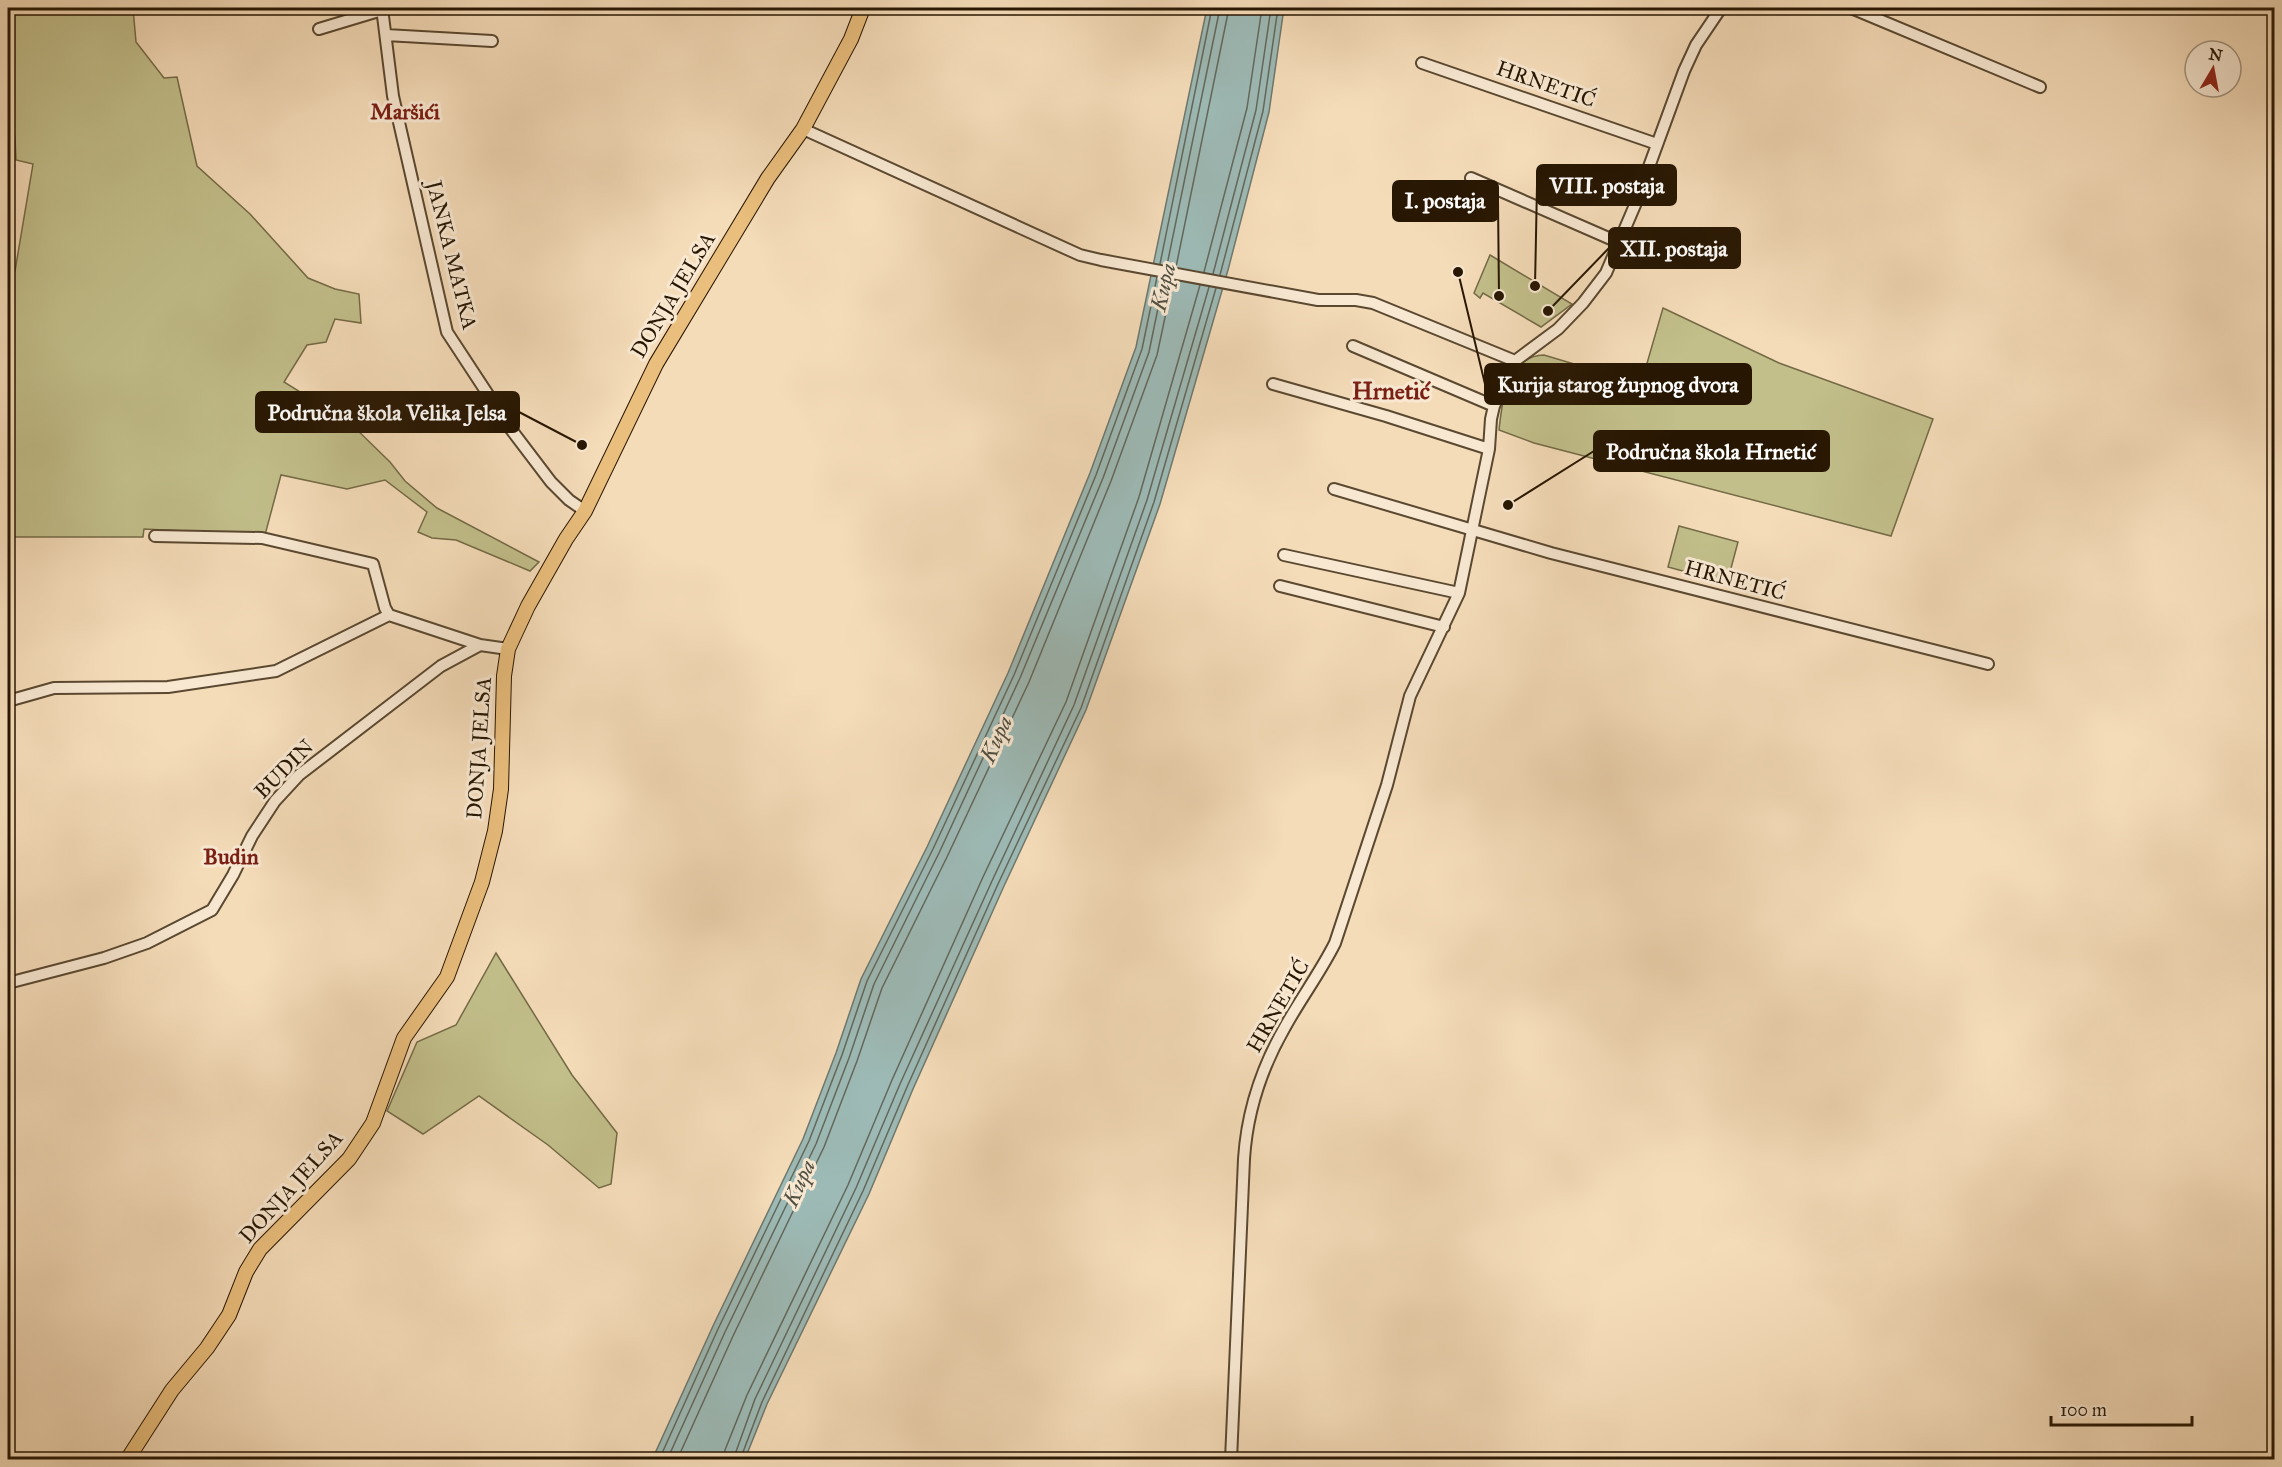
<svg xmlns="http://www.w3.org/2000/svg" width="2282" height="1467" font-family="'IM FELL Great Primer',serif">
<rect width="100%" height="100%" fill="#f5dcb9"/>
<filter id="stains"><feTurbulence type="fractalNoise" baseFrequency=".00333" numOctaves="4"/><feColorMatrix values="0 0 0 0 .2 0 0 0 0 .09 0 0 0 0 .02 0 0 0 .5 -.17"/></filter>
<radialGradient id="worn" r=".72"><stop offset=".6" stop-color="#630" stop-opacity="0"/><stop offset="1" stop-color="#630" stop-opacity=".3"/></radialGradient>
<path fill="#c2bf8b" stroke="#746a46" stroke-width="1.5" d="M8 8H133L136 42 164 78 177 77 197 166 250 214 308 278 335 289 359 294 361 323 335 319 326 342 307 345 284 382 350 423 390 462 405 481 437 508 539 562 530 571 456 540 432 538 418 532 427 512 385 480 347 489 281 475 265 535 144 529 143 537H8V272L15 271 33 164 16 160 15 138 8 103Z
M1490 255 1572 304 1541 327 1483 293 1480 298 1474 293Z
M1663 308 1779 363 1933 419 1891 536 1534 443 1499 430C1502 402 1506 356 1544 355L1641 384Z
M1679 526 1738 542 1727 583 1668 567Z
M496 953 572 1075 617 1133 611 1184 599 1188 548 1145 479 1096 423 1134 387 1111 417 1042 456 1025Z"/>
<path fill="#9dbab6" stroke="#6e786e" stroke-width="1.5" d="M1207 8H1284L1269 112 1228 270 1160 504 1086 710 1004 886 913 1089 869 1194 767 1404 745 1459 652 1460 713 1326 803 1139 836 1053 861 979 927 847 1008 673 1090 473 1136 347Z"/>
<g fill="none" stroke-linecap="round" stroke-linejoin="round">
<path stroke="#62685c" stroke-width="1.5" d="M1160 264 1212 8
M1167 265 1220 8
M1176 267 1229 8
M1204 272 1247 108 1262 8
M1213 274 1256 110 1271 8
M1220 275 1263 111 1278 8
M659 1460 718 1329 809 1141 842 1055 867 981 933 849 1014 675 1096 475 1142 349 1157 277
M667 1460 725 1332 816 1144 849 1058 874 984 939 853 1020 678 1103 478 1149 352 1164 279
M677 1460 733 1336 824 1147 857 1061 882 988 947 857 1029 682 1111 481 1157 355 1173 280
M724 1460 725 1450 747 1395 848 1185 892 1080 983 877 1066 702 1139 497 1200 285
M733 1460 755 1399 856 1188 900 1084 992 881 1074 705 1147 500 1209 287
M740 1460 762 1402 863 1191 907 1087 998 884 1081 708 1154 502 1216 288"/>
<g stroke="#5a4830" stroke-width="14">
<path id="minor" d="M382 8 393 96 447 332 510 428 551 482 569 500 585 511
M1851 8 2040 87
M319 29 382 10
M386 35 492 41
M1422 63 1657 144
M803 129 1080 255 1101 260 1318 300H1356L1373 303 1515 361
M1471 178 1620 243
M1353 346 1494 406
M1273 384 1386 416 1489 449
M1334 489 1551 553 1988 664
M155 536 262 538 369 563 373 564 385 608 389 615 480 645 508 649
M1284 555 1459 593
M1280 586 1444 627
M8 701 54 688 168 687 276 671 389 615
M8 983 104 958 147 943 212 910 233 875 252 836 275 801 299 775 441 666 480 645
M1231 1460 1244 1159C1247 1112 1262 1067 1285 1027 1301 998 1320 973 1335 943L1387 785 1410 696 1459 593 1489 449 1491 419 1494 406 1515 361 1558 329 1583 303 1606 273 1635 205 1684 71 1696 45 1721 8"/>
</g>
<g stroke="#271602" stroke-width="16">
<path id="major" d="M127 1460 172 1390 207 1348 229 1315 246 1272 260 1249 349 1159 373 1123 404 1038 447 977 482 882 495 831 501 789 504 676 508 649 528 606 566 539 585 511 656 364 768 178 803 129 851 39 863 8"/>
</g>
<use href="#minor" stroke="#f8e8d2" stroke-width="10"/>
<use href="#major" stroke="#eabe7c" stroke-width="14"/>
</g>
<g text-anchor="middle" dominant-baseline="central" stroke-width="6" stroke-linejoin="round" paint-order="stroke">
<g font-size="21" fill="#271602" stroke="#f8e8d2">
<text transform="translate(1546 84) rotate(19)">HRNETIĆ</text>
<text transform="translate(452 255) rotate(76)">JANKA MATKA</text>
<text transform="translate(673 295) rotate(-59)">DONJA JELSA</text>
<text transform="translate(1735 580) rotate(15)">HRNETIĆ</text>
<text transform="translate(479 748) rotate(-86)">DONJA JELSA</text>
<text transform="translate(284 769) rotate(-45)">BUDIN</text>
<text transform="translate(1278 1006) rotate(-60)">HRNETIĆ</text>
<text transform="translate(291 1187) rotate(-48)">DONJA JELSA</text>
</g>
<g font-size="22" font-weight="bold" fill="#7a1f14" stroke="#f8e8d2">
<text x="405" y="111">Maršići</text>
<text x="231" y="856">Budin</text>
</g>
<g font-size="22" font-style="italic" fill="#504f41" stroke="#f8e8d2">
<text transform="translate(1163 287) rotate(-77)">Kupa</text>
<text transform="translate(996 739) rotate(-66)">Kupa</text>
<text transform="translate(799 1183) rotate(-66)">Kupa</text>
</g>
<g font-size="24" font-weight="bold" fill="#7a1f14" stroke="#f8e8d2">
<text x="1391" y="391">Hrnetić</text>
</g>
</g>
<path fill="none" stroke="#271602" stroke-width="2" d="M1535 286L1537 185M1499 296L1498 201M1548 311L1609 248M1458 272L1485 384M582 445L519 412M1508 505L1594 451"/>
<g fill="#271602" stroke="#f8e8d2" stroke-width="2">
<circle cx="1535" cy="286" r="6"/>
<circle cx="1499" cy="296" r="6"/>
<circle cx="1548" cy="311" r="6"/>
<circle cx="1458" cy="272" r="6"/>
<circle cx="582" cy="445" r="6"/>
<circle cx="1508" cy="505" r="6"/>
</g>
<g fill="#271602" stroke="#271602" stroke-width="2">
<rect x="1537" y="165" width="139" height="40" rx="6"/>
<rect x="1393" y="181" width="105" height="40" rx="6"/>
<rect x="1609" y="228" width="131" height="40" rx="6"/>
<rect x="1485" y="364" width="266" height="40" rx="6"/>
<rect x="256" y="392" width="263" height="40" rx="6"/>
<rect x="1594" y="431" width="235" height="40" rx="6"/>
</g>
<g font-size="22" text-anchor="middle" font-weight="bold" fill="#fff">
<text x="1607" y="193">VIII. postaja</text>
<text x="1445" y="208">I. postaja</text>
<text x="1674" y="256">XII. postaja</text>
<text x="1618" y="392">Kurija starog župnog dvora</text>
<text x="387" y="420">Područna škola Velika Jelsa</text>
<text x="1711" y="459">Područna škola Hrnetić</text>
</g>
<rect width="2282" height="1467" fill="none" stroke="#f5dcb9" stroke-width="30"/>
<rect x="9" y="9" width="2264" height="1449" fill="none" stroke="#271602" stroke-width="3"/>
<rect x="15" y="15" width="2252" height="1437" fill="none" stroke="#271602" stroke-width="1.5"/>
<g transform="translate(2213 69) rotate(10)"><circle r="28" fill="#f8e8d2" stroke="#a4947f" stroke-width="1.5"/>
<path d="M0-4.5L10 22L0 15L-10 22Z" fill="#8f2418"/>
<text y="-9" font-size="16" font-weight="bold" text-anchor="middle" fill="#271602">N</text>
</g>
<path d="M2051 1416v9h141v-9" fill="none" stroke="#271602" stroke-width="3"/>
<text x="2060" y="1416" font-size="18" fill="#271602" stroke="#f8e8d2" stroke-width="4.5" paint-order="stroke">100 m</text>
<rect width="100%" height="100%" filter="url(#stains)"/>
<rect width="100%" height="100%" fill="url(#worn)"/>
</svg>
